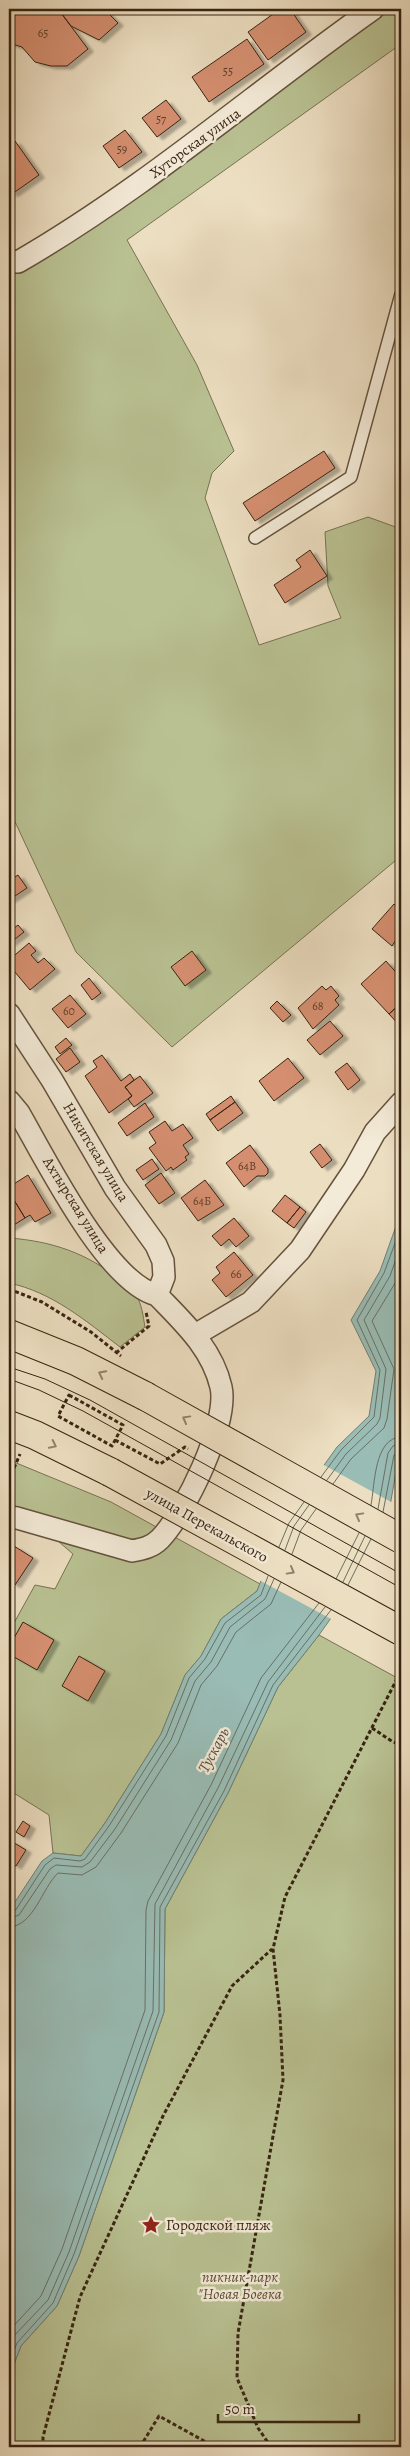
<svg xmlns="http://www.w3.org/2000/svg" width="410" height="2456" font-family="Alegreya,serif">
<defs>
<filter id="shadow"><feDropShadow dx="5.5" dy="3" stdDeviation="1" flood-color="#0004"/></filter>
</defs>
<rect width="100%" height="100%" fill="#ecdec1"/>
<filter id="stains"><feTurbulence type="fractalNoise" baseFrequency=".004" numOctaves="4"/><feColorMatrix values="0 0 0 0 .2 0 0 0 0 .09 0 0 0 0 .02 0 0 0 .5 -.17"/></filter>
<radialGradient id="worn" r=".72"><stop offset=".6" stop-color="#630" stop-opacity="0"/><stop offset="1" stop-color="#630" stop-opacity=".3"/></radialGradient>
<path fill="#b9c192" stroke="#787252" d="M387 9H401V44L127 240 197 365 234 451 212 473 205 498 259 645 341 618 328 586 325 532 368 517 401 529V856L172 1047 76 952 9 809V277L85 231Z
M9 1238C51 1241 88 1253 121 1281 125 1285 132 1289 135 1294 142 1303 143 1316 145 1327L120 1347C86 1321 52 1292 9 1283Z
M9 1460 111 1502 260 1584 257 1591 221 1619 201 1656 185 1675 161 1734 105 1823 81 1856 53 1853 49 1815 9 1790V1691L13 1682 9 1677V1632L35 1585 55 1589 73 1554 22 1510 9 1503Z
M319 1635 401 1680V2447H9V2377L21 2346 57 2306 79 2256 164 2012 165 1909 228 1793 278 1687Z"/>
<path fill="#99bcb5" stroke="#727f73" d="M401 1212V1443L389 1512 358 1580 319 1635 278 1687 228 1793 165 1909 164 2012 79 2256 57 2306 21 2346 9 2377V1911L42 1861 53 1853 81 1856 105 1823 161 1734 185 1675 201 1656 221 1619 257 1591 284 1521 337 1447 369 1416 376 1371 351 1320 380 1271Z"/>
<path fill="#ecdec1" d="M322 1464 393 1503 391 1513 360 1582 333 1620 259 1580 282 1520Z"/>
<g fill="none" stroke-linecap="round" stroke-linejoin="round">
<path stroke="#687063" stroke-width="1" d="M321 1477 341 1450 374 1417 380 1370 357 1320 384 1273 401 1227
M327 1480 346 1454 377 1424 380 1418 386 1369 364 1320 390 1276 401 1245
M333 1484 351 1459 384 1428 387 1419 394 1369 372 1321 397 1280 401 1267
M371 1505C375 1484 374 1438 401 1437
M378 1509 388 1453 393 1446 401 1444
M383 1512 394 1455 401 1451
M279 1547 289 1523 304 1502
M285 1550 294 1526 309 1505
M292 1554 301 1530 316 1509
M336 1579 359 1533
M343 1582 365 1536
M348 1585 371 1539
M9 1913 15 1911 45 1865 54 1858 80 1861 85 1859 109 1826 166 1736 189 1678 205 1659 225 1623 261 1595 268 1576
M9 1919 19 1915 50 1869 56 1865 82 1867 90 1862 115 1829 171 1740 195 1681 211 1662 230 1627 265 1599 274 1579
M9 1927C34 1926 42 1888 58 1873L82 1875 96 1867 121 1833 178 1743 201 1685 217 1666 236 1632 271 1604 281 1582
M9 2331 41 2296 62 2249 145 2010 146 1910 148 1901 211 1785 261 1678 319 1603
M9 2346 12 2338 48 2300 69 2252 153 2011 155 1904 218 1788 268 1682 325 1607
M9 2363 17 2343 53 2303 74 2254 159 2012 160 1907 224 1791 273 1685 331 1610"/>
</g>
<path fill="#d58f6f" stroke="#382411" filter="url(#shadow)" d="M16 9H58L88 49 67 66H51L35 62 22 47 9 43Z
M58 9H104L118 23 99 40 71 26Z
M280 9H290L306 32 268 60 248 32Z
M247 39 264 64 209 102 192 77Z
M166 100 181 119 157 137 142 118Z
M125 130 142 152 119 168 103 146Z
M15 141 39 175 12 194 9 190V145Z
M324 451 335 468 255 521 243 503Z
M310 550 327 576 285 603 274 585 301 567 296 560Z
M18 875 27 888 9 900V884L12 882 10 880Z
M394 904 401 911V932L392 946 372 929Z
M18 925 24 932 10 943 9 932Z
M29 943 36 951 31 955 38 963 44 958 55 969 30 990 9 965V960Z
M192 951 206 970 185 986 171 967Z
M386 961 401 978V1003L389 1014 361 984Z
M89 978 101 993 92 1000 81 985Z
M322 986 326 990 331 986 339 996 335 1000 339 1005 313 1029 298 1008Z
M70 995 86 1014 68 1028 52 1009Z
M277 1001 291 1015 283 1022 270 1008Z
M401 1003V1027L389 1014Z
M330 1021 343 1036 320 1055 307 1040Z
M66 1038 72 1045 60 1054 55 1047Z
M70 1048 80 1062 66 1072 56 1059Z
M102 1055 121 1081 130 1074 134 1080 125 1087 132 1096 109 1113 85 1076 97 1067 93 1061Z
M288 1058 304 1078 274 1101 259 1081Z
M347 1063 360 1080 348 1090 335 1072Z
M140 1076 153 1093 134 1107 128 1099 132 1096 125 1087Z
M231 1096 235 1102 210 1120 206 1114Z
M235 1102 243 1113 218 1131 210 1120Z
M145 1103 154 1117 127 1136 118 1123Z
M165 1121 172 1131 183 1124 193 1138 183 1145 189 1154 185 1157 187 1160 173 1170 171 1167 166 1171 149 1148 156 1143 149 1132Z
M320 1144 332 1160 322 1168 310 1152Z
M250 1145 268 1169V1173L265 1176H257L244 1187 226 1163Z
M152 1159 159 1169 143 1180 136 1170Z
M161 1173 175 1193 159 1204 145 1185Z
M28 1175 51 1213 35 1222 30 1215 25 1218 14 1200 10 1202 9 1199V1187Z
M205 1180 224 1205 198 1221 181 1198Z
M285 1195 300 1207 287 1223 272 1211Z
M14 1200 25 1218 9 1228V1203Z
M300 1207 306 1212 294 1228 287 1223Z
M234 1218 249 1236 236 1247 229 1239 221 1246 212 1236Z
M234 1252 253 1275 226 1297 212 1280 220 1273 216 1267Z
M14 1546 33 1558 15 1585 9 1581V1553Z
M23 1622 54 1640 37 1670 9 1654V1647Z
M79 1656 105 1671 88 1701 62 1686Z
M23 1821 30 1826 24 1837 16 1832Z
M11 1841 26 1850 16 1866 9 1862V1846Z"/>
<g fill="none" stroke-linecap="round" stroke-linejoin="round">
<g stroke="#65523d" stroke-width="14">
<path id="service" d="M255 538 351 477 401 294"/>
</g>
<g stroke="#65523d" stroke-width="24">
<path id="minor" d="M9 261 18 262C146 188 254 93 373 9
M9 1014 52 1080 115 1188 156 1245 163 1261 164 1277 157 1295
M9 1101 19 1113C45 1158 107 1283 157 1295
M195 1335 251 1302 300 1250 354 1170 375 1132 401 1103
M9 1517 17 1518 132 1551C143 1549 152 1547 160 1539 185 1513 229 1423 221 1387 212 1348 183 1322 157 1295"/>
</g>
<g stroke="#382411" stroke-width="30">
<path id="primary" d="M9 1334 76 1361 145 1396
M9 1425 35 1435 110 1472"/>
</g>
<path stroke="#382411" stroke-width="3" stroke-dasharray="4 2.5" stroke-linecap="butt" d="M9 1289 42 1302 91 1332 121 1356
M116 1353 149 1326 146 1312
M69 1395 123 1425 112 1446 58 1416Z
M115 1440 160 1464 185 1447 188 1449
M9 1480 20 1454
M372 1728 393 1742 401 1744
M43 2447V2437L80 2297 163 2116 232 1986 272 1949
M140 2447 159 2416 215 2447
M271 2447 258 2428 237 2378 238 2333 283 2080 280 2015 273 1949 285 1897 401 1671"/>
<use href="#service" stroke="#f3ead7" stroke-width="11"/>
<use href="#minor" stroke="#f3ead7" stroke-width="21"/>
<use href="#primary" stroke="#ecdec1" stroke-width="28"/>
<path stroke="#382411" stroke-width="1" d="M9 1367 45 1379 90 1400 401 1574
M9 1379 39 1390 83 1411 401 1588"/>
<g stroke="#382411" stroke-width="30" stroke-linecap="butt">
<path id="primary-bridge" d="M145 1396 401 1539
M110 1472 401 1631"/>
</g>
<use href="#primary-bridge" stroke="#ecdec1" stroke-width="28"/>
</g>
<defs><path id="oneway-chevron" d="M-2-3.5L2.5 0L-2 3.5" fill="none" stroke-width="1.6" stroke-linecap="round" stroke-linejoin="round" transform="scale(1.25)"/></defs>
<g stroke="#928169">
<use href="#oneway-chevron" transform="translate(102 1374) rotate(-153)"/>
<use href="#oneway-chevron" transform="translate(186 1419) rotate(-151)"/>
<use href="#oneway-chevron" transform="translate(53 1445) rotate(26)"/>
<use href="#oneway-chevron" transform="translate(359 1516) rotate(-151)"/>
<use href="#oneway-chevron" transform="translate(291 1571) rotate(29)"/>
</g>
<defs>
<g id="sight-bare" transform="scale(1.5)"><path d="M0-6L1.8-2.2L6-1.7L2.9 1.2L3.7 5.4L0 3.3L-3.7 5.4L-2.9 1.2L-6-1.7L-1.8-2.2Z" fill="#8f2418" stroke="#f3ead7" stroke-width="2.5" paint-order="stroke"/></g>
</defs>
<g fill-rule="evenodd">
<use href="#sight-bare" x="151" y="2225"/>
</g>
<g text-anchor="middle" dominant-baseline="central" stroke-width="5" stroke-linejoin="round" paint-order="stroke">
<g font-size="12" fill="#5f3f28">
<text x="43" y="33">65</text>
<text x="228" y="71">55</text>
<text x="161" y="119">57</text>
<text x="122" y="149">59</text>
<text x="318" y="1006">68</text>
<text x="69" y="1011">60</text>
<text x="247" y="1166">64В</text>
<text x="202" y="1201">64Б</text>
<text x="236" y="1274">66</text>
</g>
<g font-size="15" fill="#382411" stroke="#f3ead7">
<text transform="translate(195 143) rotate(-36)">Хуторская улица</text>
<text transform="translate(96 1152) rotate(59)">Никитская улица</text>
<text transform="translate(76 1205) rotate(58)">Ахтырская улица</text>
<text transform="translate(207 1525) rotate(29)">улица Перекальского</text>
</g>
<g font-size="15" fill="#382411" stroke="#f3ead7" text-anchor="start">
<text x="166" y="2225">Городской пляж</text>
</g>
<g font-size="15" font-style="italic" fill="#584b31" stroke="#f3ead7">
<text x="240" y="2277">пикник-парк<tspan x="240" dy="17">"Новая Боевка</tspan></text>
</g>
<g font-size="16" font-style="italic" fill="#555242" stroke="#f3ead7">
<text transform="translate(214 1750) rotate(-62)">Тускарь</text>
</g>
</g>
<rect width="410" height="2456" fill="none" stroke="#ecdec1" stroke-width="30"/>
<rect x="10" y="10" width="390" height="2436" fill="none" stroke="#382411" stroke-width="2.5"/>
<rect x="15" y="15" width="380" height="2426" fill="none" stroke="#382411"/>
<path d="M218 2414v8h141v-8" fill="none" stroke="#382411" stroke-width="2.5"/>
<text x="225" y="2414" font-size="15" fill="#382411" stroke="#f3ead7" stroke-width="4" paint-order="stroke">50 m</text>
<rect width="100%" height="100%" filter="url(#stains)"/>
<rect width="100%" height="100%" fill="url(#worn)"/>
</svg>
